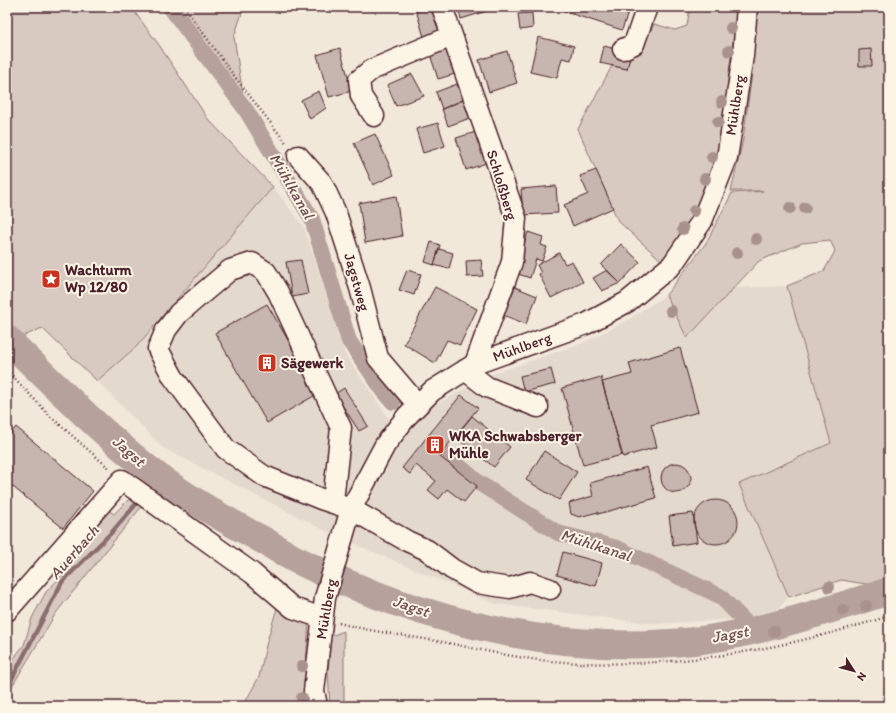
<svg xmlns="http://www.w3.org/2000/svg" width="896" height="713" font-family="Itim,sans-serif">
<rect width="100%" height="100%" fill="#f1e8da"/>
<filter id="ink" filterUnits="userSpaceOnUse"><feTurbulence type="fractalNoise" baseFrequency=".025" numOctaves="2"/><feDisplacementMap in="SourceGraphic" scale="8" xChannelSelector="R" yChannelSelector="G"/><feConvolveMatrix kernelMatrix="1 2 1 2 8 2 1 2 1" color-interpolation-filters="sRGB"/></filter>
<g filter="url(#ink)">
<path fill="#e4d9cd" d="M273 187 304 227 345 354 402 438 428 409 489 375 583 343 626 321 666 295 687 337 731 288 787 286 831 443 739 484 789 597 770 617 656 624 496 604 338 537 163 448 97 381 137 346Z"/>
<path fill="#d8cac0" stroke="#917476" d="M7 7H131L159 45 208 119 273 187 137 346 97 381 42 328 15 340 7 330Z
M180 7H244L234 37 243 95Z
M690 7H737L736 16 722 129 712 178 693 220 662 261 618 221 578 129 612 66 627 69 631 53 645 43 654 24 675 30 687 26Z
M756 7H889V582L878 586 841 580 789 597 739 484 831 443 787 286 824 271 835 251 830 240 802 243 759 261 687 338 666 295 706 243 732 193 763 191H731L743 140 752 73Z
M129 499 142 506 56 613 11 688 7 691V667L24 645 32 618 46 592 67 570 106 509 114 514Z
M278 605 309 621 304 690 306 706H243L259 677 267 641Z
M344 631V706H330L328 672 331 636Z"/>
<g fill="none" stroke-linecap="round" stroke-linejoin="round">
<path stroke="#8b6d6f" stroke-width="4.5" d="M7 688 62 582 113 531 136 504"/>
<path stroke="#b6a19c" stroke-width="16" d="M170 7 246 110 312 219 349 341 383 390 393 402
M443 452 479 483 558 533 617 548 720 596 753 630"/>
<path stroke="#b6a19c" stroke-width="28" d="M7 339C54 385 104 435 156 475 189 499 225 520 261 539 274 546 286 555 299 561 420 621 558 656 694 641 761 633 825 611 889 591"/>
</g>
<path fill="#c7b6af" stroke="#4a1f2b" d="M427 7H437L444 30 424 37 416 10Z
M458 7H489L490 10 461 19Z
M565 7H630L622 30 563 11Z
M532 13 533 28 520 30 518 14Z
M538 37 574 46 571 60 562 58 557 78 530 72Z
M448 42 458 73 438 79 428 48Z
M604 46 631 53 627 69 600 63Z
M340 48 352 91 329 97 317 55Z
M871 49 872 66H859V50Z
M507 51 517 83 489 92 479 60Z
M412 74 424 96 396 106 387 85Z
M457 84 463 100 442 109 436 92Z
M319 91 326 108 310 119 301 100Z
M463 100 470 118 448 126 442 109Z
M438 123 445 146 423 153 416 129Z
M479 131 489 162 466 170 456 138Z
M375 134 394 175 373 185 354 143Z
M596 170 613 208 573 226 564 205 588 194 580 176Z
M556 186 558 213 523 215 521 189Z
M396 196 402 236 365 243 359 203Z
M528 232 543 237 541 245 547 247 542 261 536 259 530 278 515 273Z
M431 242 440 245 434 265 425 262Z
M621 244 640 262 620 283 601 265Z
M439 249 453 253 449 269 434 265Z
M559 253 565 264 572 261 583 282 551 298 539 274 541 273 537 265Z
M301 260 308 294 292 297 286 262Z
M481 260 483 276 467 277 466 261Z
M407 270 421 274 414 295 399 290Z
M607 270 620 283 602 291 593 278Z
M435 287 477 309 460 345 447 340 435 363 404 344Z
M515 287 537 296 526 324 503 315Z
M267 304 319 393 267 423 215 333Z
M680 348 698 412 651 425 657 447 623 457 602 382 632 374 629 363Z
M551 369 555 384 524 392 520 376Z
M601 377 622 455 583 465 562 388Z
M344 388 368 426 359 431 335 394Z
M461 395 478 408 439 456 477 486 464 502 447 489 439 499 428 490 436 481 416 465 410 474 402 468Z
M472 416 510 447 494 467 455 437Z
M16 427 93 491 63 528 7 482V438Z
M544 451 577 472 559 500 526 480Z
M661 478a15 15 0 1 1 30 0a15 15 0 1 1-30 0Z
M647 467 656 498 598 514V512L579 517 571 514 569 503 593 496 590 483Z
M694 522a22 22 0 1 1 44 0a22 22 0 1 1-44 0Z
M693 513 697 542 673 546 669 516Z
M563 552 602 563 596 586 557 575Z"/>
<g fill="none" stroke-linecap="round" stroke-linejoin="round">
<g stroke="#4a1f2b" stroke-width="23">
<path id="minor" d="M442 7 516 218 512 262 475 364
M623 49 634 44 647 7
M374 116 361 96 359 80 371 70 452 36
M298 156 322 183 336 213 360 288 378 358 418 405
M465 370 487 387 538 407
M333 501 341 428 278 292 266 272 252 263 230 270 179 313 166 330 158 349 173 377 226 449 264 476 321 499 351 509 407 541 427 550 452 569 477 583 510 588 530 582 550 589
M7 611 122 480 252 573 293 608 322 618
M317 706 314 691 325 598 351 509 385 445 407 416 432 391 475 364 586 324 627 302 672 265 702 221 727 158 743 56 747 7"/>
</g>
<path stroke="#4a1f2b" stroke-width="2.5" stroke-dasharray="1 3" stroke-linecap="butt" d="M184 7 238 81 287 144
M7 370 51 417 110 469
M339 623C373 632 408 636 443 642 478 649 514 658 550 661 665 671 779 651 889 616"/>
<use href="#minor" stroke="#fcf5e5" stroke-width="20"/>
</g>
<g fill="#a9918e">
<circle cx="731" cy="28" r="6"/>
<circle cx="729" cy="51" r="6"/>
<circle cx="722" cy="102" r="6"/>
<circle cx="718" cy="122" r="6"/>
<circle cx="712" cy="157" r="6"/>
<circle cx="705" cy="179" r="6"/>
<circle cx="790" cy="208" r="6"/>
<circle cx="805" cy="208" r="6"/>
<circle cx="694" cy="211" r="6"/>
<circle cx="683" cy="229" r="6"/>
<circle cx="756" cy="239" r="6"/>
<circle cx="737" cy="253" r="6"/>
<circle cx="671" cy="311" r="6"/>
<circle cx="829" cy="587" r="6"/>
<circle cx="866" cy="606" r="6"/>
<circle cx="843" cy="610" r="6"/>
<circle cx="774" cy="631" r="6"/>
<circle cx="302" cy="666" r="6"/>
<circle cx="302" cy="698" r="6"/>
</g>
</g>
<defs>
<g id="sight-square" transform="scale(1)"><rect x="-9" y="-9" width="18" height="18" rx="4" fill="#c8321e" stroke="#fcf5e5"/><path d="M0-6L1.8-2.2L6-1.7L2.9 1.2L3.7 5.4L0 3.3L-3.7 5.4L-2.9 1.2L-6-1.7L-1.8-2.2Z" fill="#fff"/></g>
<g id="building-square" transform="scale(1)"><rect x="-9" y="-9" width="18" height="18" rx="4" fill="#c8321e" stroke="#fcf5e5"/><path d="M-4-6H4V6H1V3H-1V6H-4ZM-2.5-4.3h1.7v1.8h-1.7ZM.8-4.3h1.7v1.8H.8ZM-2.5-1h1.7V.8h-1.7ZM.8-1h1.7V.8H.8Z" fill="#fff"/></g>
</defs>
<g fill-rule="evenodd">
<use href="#sight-square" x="51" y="279"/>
<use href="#building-square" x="267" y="363"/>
<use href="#building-square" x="435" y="445"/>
</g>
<g text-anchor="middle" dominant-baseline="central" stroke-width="4" stroke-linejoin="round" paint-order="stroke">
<g font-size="15" fill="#4a1f2b" stroke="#fcf5e5">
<text transform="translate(735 105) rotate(-81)">Mühlberg</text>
<text transform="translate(502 185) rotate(73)">Schloßberg</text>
<text transform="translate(357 282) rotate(74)">Jagstweg</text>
<text transform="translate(522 347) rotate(-20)">Mühlberg</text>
<text transform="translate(326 609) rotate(-80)">Mühlberg</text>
</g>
<g font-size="15" font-weight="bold" fill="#4a1f2b" stroke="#fcf5e5" text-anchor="start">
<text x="65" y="270">Wachturm<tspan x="65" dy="17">Wp 12/80</tspan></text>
<text x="281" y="363">Sägewerk</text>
<text x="449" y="436">WKA Schwabsberger<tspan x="449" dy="17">Mühle</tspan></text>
</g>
<g font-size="16" font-style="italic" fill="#704c53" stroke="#fcf5e5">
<text transform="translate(292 186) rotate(60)">Mühlkanal</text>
<text transform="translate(129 451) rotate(41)">Jagst</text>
<text transform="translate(596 545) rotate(18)">Mühlkanal</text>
<text transform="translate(74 552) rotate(-49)">Auerbach</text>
<text transform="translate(411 606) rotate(19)">Jagst</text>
<text transform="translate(730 634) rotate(-10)">Jagst</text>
</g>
</g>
<rect width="896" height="713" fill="none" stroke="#fcf5e5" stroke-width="24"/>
<rect x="12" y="12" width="872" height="689" fill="none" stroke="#4a1f2b" stroke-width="1.5" filter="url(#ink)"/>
<g transform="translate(854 671) rotate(126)" stroke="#fcf5e5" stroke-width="3" paint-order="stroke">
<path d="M0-3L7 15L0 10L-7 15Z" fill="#4a1f2b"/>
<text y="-6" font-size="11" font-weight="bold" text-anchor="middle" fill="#4a1f2b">N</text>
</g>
</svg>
